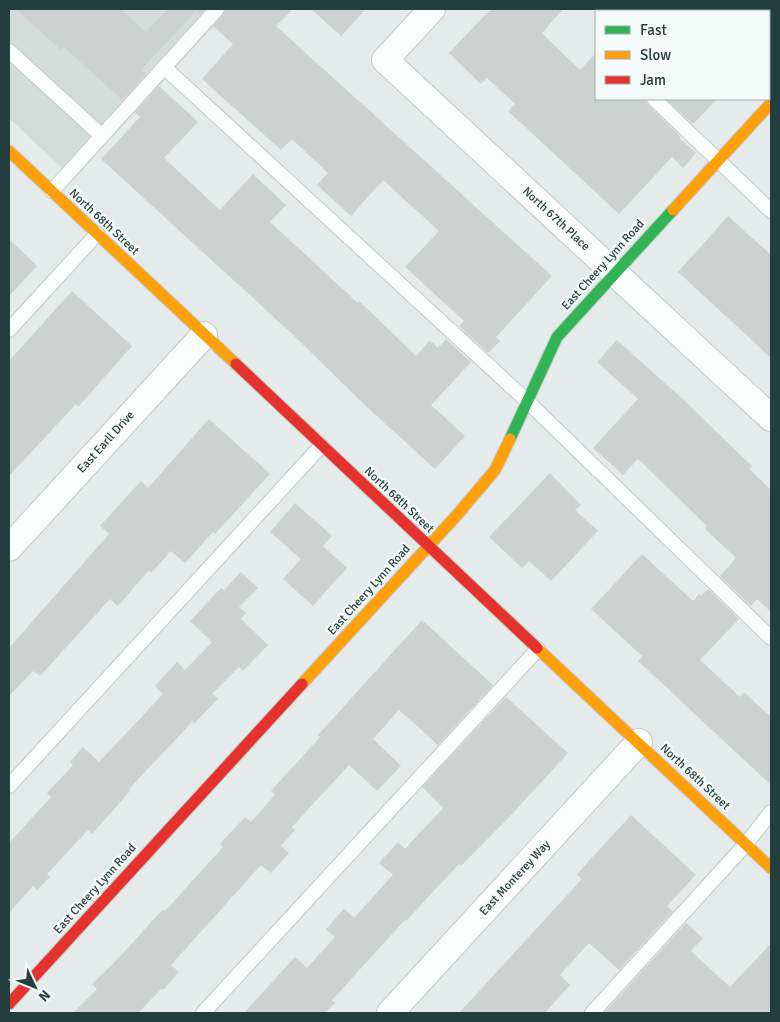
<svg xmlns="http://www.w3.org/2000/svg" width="780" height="1022" font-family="Signika,sans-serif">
<rect width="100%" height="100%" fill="#e5ebea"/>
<path fill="#d4dcda" d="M9 9H229L74 179 9 118Z"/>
<path fill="#cdd2d1" d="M16 9H121L146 32 168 9H205L200 14 196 11 141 70 146 74 122 100 64 47 61 50Z
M226 9H293L276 26 552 276 496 337 500 341 488 353 459 326 464 321 405 267 439 231 383 180 351 216 317 185 328 173 292 139 281 150 202 79 233 44 213 26 223 15Z
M311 9H366L341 36Z
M491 9H563L542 33 580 70 596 53V99H645L648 105 681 137 679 138 696 153 683 168 672 157 619 214 508 111 515 104 487 78 481 84 449 53Z
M159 86 198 122 164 158 220 210 253 174 286 205 270 222 358 303 359 301 416 356 430 340 438 348 446 339 471 362 431 405 465 436 435 469 368 408 289 331 101 159 140 117 135 112Z
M666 99H717L693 124Z
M728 216 771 255V358L678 272Z
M9 239 37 266 9 296Z
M72 291 132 346 78 407 76 404 9 476V361Z
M617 340 687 403 752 466 749 469 771 490V612L757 599 751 606 720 576 736 558 705 529 707 526 638 459 623 475 593 448 638 399 597 362Z
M209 419 270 474 215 534 213 532 185 563 171 551 151 573 149 570 118 606 110 599 40 676 33 671 9 696V648L109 534 100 526 141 481 148 488Z
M550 473 581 505 575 510 598 531 551 581 529 561 522 568 489 537Z
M295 503 332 536 323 546 347 568 313 606 283 579 301 559 270 532Z
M642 554 693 601 699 594 701 596 708 589 739 619 700 660 740 697 744 692 771 717V785L638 661 642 656 591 609Z
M241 572 258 588 239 607 246 613 241 619 268 645 243 671 239 667 212 694 218 699 194 724 192 722 129 789 131 790 92 834 88 830 47 874 50 877 37 890 33 886 9 913V843L51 797 47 793 73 765 70 762 83 747 99 762 163 694 155 686 177 662 185 670 212 642 190 621 221 588 224 590Z
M422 620 493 685 438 745 399 710 373 739 401 766 377 791 349 765 292 827 295 830 281 846 289 853 271 873 261 865 171 965 179 972 163 990 161 989 138 1013H73L97 989 92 984 114 963 163 909 165 911 223 847 220 844 245 817 251 822 275 795 271 791 320 737 318 735Z
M506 697 568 753 513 813 461 866 459 864 406 921 405 920 332 1000 335 1003 325 1013H244L295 957 307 968 335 937 326 929 344 909 354 918 393 875 379 863 398 842 405 849 443 808 422 787Z
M631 815 696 875 667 906 673 911 619 970 589 943 560 975 570 985 545 1013H459L582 879 577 874Z
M686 923 703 938 691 951 730 987 771 943V1013H604Z"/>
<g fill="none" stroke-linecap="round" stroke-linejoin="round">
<g stroke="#c2c8c7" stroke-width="16">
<path id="lane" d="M655 11 658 9
M9 51 102 136
M164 67 527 401 771 638
M654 99 771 211
M52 191 217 9
M9 330 97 234
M9 786 321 446
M203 1013 538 649
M592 1013 746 844 771 812"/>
</g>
<g stroke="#c2c8c7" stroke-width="28">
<path id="street" d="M432 9 385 60 771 418
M9 548 204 335
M390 1013 639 742"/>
</g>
<g stroke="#c1c9c7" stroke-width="13">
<path id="fast" d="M510 439 557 337 673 210"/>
</g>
<g stroke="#c1c9c7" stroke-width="13">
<path id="slow" d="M9 151 236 364
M673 210 771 103
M537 648 771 868
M302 684 457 515 495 470 510 439"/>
</g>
<g stroke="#c1c9c7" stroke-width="13">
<path id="jam" d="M236 364 537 648
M9 1004 302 684"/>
</g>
<use href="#lane" stroke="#fbfcfc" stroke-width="14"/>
<use href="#street" stroke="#fbfcfc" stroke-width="26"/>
<use href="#fast" stroke="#30b455" stroke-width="11"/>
<use href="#slow" stroke="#ff9f0a" stroke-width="11"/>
<use href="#jam" stroke="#e5322d" stroke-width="11"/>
</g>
<g text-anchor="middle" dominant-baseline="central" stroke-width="4.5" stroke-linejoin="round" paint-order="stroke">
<g font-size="12" fill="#233f3d" stroke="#f4faf8">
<text transform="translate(556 219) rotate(43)">North 67th Place</text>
<text transform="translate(104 222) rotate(43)">North 68th Street</text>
<text transform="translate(603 265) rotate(-48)">East Cheery Lynn Road</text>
<text transform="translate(106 442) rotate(-48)">East Earll Drive</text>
<text transform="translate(399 500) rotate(43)">North 68th Street</text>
<text transform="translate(369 590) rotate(-48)">East Cheery Lynn Road</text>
<text transform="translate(695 777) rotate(43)">North 68th Street</text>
<text transform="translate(515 878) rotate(-47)">East Monterey Way</text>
<text transform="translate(95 889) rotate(-48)">East Cheery Lynn Road</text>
</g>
</g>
<rect width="780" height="1022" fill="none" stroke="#233f3d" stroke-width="20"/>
<rect x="595" y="10" width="175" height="90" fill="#f4faf8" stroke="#a0afad"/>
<rect x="605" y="26" width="25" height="8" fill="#30b455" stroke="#a0afad"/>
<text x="640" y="35" font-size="15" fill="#233f3d">Fast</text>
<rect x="605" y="51" width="25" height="8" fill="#ff9f0a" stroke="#a0afad"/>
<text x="640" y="60" font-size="15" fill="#233f3d">Slow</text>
<rect x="605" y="76" width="25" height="8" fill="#e5322d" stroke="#a0afad"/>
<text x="640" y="85" font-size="15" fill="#233f3d">Jam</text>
<g transform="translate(35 987) rotate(133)" stroke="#f4faf8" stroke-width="4" paint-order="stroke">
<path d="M0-4L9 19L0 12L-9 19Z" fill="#233f3d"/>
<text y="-8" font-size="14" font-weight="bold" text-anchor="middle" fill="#233f3d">N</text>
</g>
</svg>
